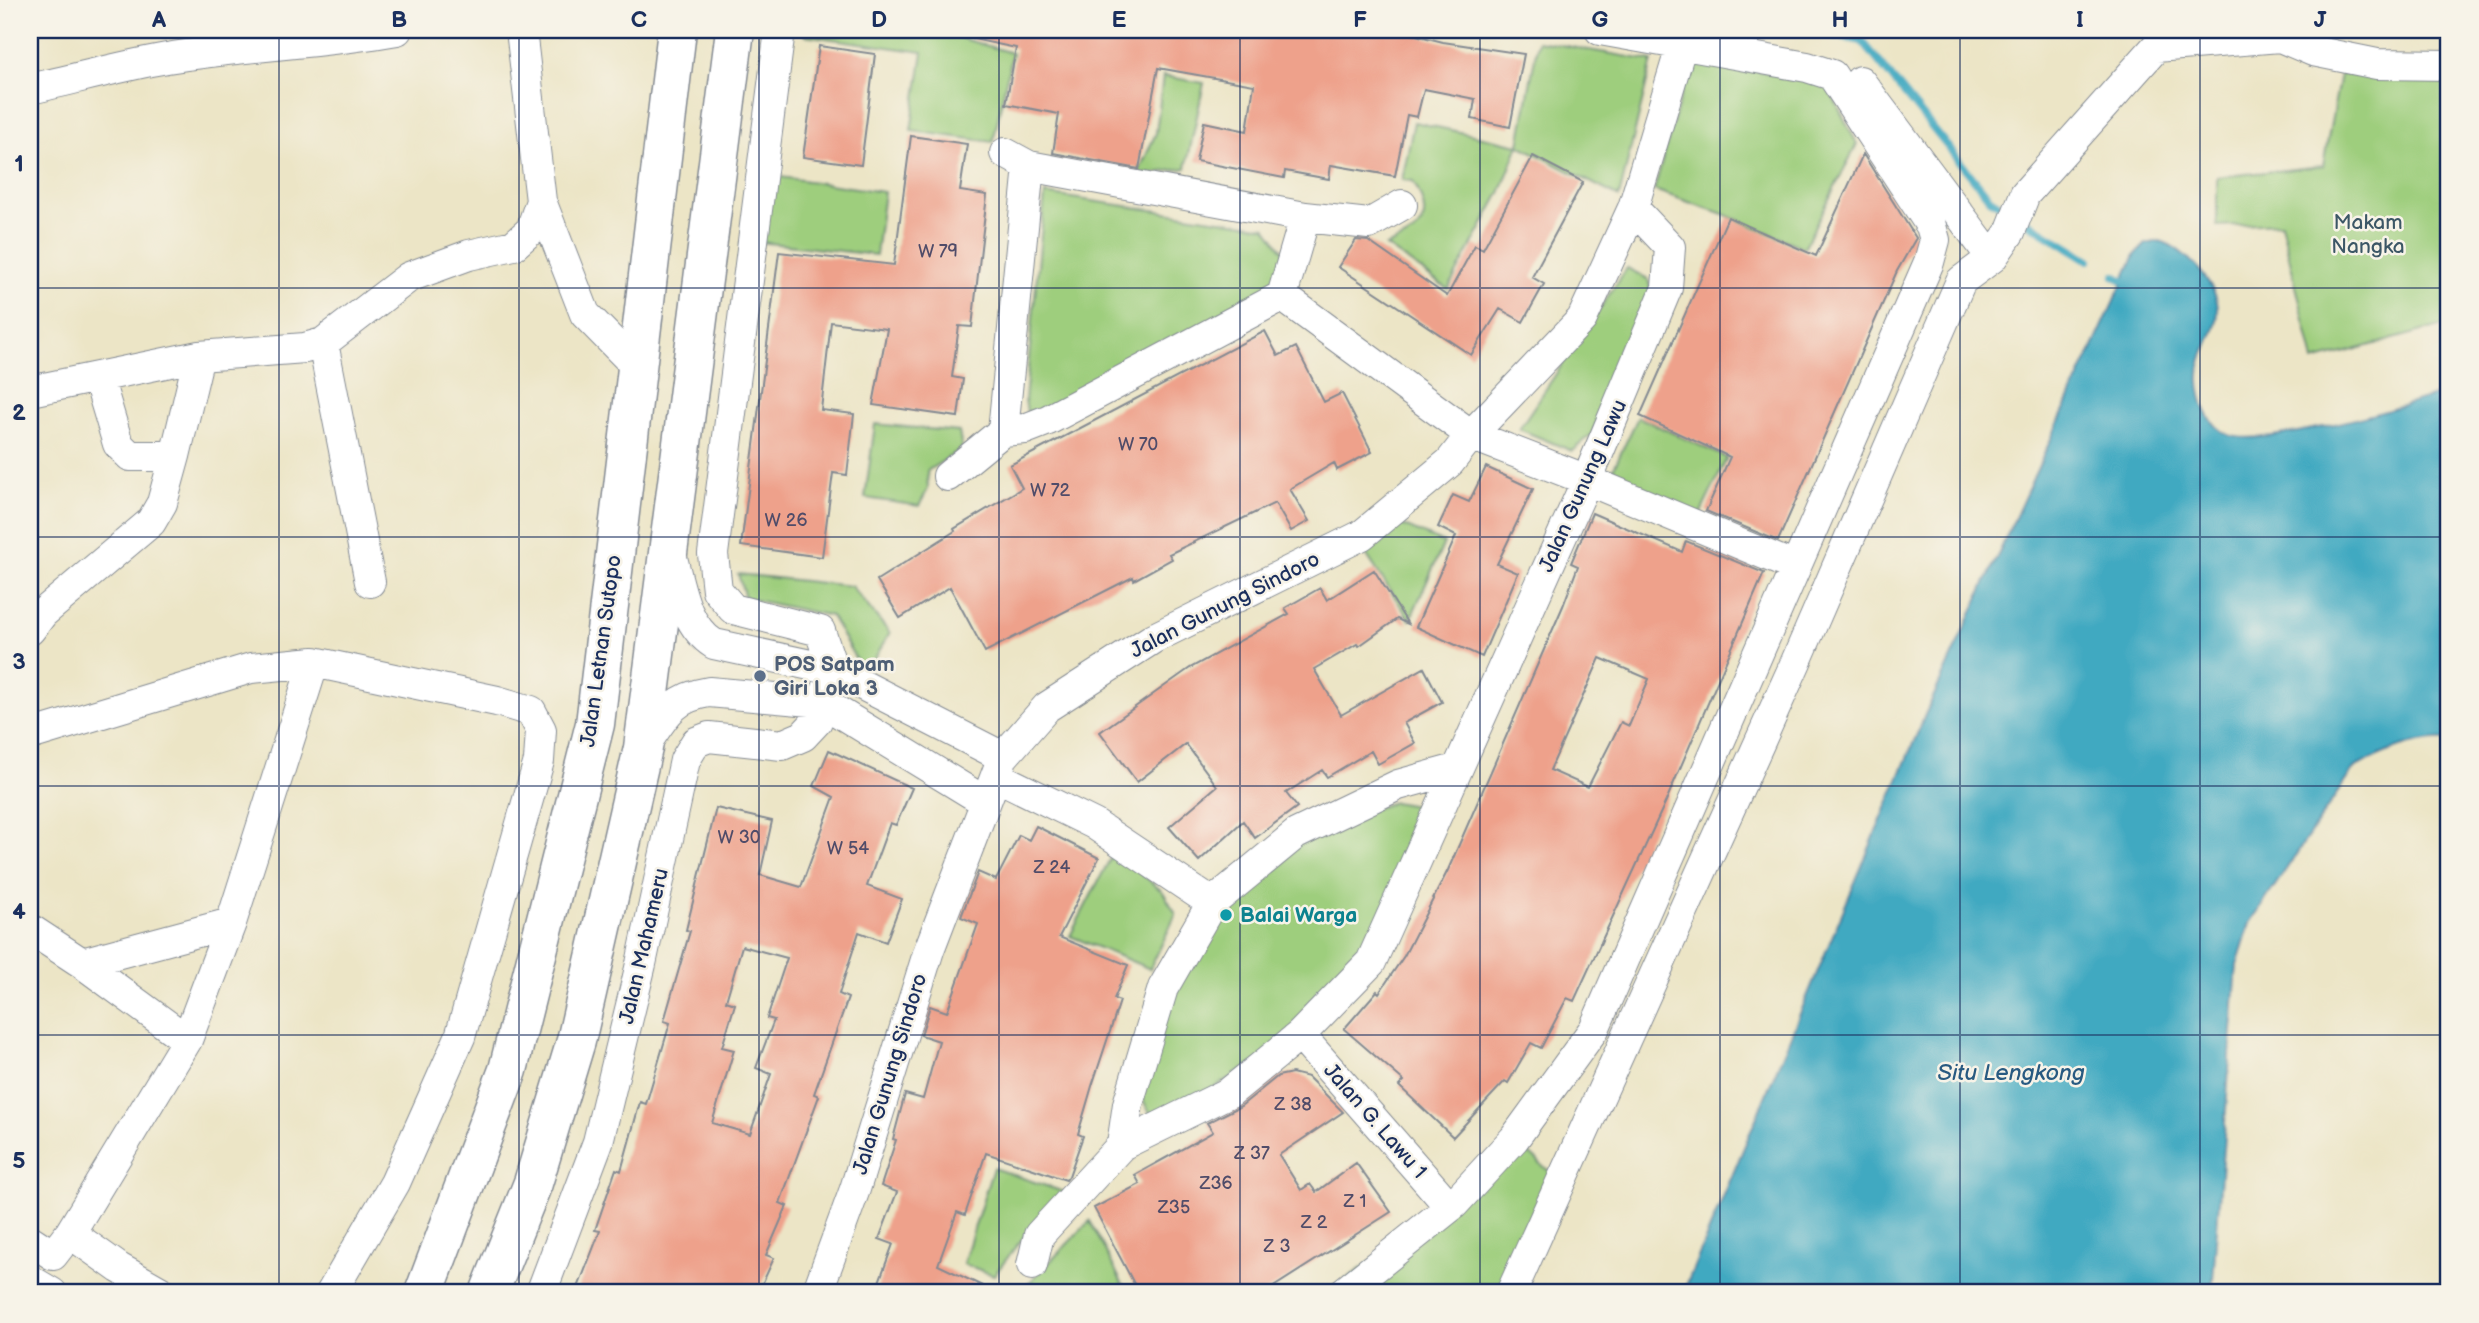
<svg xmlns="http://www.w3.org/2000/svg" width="2479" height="1323" font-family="'Balsamiq Sans',sans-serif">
<rect width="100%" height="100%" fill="#f7f3e8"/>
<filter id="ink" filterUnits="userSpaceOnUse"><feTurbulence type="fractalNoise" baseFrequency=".0143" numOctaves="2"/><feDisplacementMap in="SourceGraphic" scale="14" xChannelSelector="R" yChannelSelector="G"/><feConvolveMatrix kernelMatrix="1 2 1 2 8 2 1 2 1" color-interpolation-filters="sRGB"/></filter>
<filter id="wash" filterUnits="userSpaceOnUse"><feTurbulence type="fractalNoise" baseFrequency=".00686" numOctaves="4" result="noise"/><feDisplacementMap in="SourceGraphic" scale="28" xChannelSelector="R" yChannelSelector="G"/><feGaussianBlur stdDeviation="1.57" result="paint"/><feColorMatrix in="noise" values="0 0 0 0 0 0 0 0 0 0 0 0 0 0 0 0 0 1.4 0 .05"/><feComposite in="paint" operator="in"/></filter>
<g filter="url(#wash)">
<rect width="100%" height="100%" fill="#ece5c6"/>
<path fill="#9ece7d" stroke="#5c7e6e" stroke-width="2" d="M804 30H958L957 37 1012 53 993 142 911 131 923 52 804 35Z
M1538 41 1652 61 1619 197 1519 145 1500 193 1448 289 1386 246C1423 231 1436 221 1413 181L1402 180 1414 122 1519 145Z
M1692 57 1827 85 1857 144 1804 248 1729 216 1654 190Z
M2340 74 2449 83 2448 324 2314 361 2281 223 2217 226V177L2323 166Z
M1163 76 1204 83 1186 168 1137 176 1156 133Z
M767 175 884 192 876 255 760 242Z
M1045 194 1266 227 1286 255 1272 291 1042 411 1027 412 1025 400Z
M1627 268 1648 279 1651 290 1592 434 1572 451 1519 429Z
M1638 417 1727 458 1698 519 1608 480Z
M875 424 959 432 962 449 927 471 928 489 919 506 865 498Z
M1393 521 1444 543 1410 620 1360 545Z
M738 574 851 586 890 633 868 669 857 661 831 616 745 598Z
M1394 802 1416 806V830L1371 962 1300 1035 1166 1117 1150 1113 1140 1095 1141 1060 1212 903 1296 834Z
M1114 851 1163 892 1176 914 1150 969 1070 936Z
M1514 1139 1564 1185 1512 1293H1326L1454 1204Z
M993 1168 1070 1194 1023 1238 994 1275 963 1264Z
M1090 1221 1123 1285C1096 1300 1055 1296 1026 1286Z"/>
<path fill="#41a9c1" stroke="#2e6c90" stroke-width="2" d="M2160 241C2183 247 2218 284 2218 310 2218 339 2191 356 2201 396 2205 413 2212 426 2227 434 2257 451 2413 404 2449 391V740C2417 737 2382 753 2354 768L2250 923 2237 965 2212 1293H1683L1925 715 2135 255 2146 244Z"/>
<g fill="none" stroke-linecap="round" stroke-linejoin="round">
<path stroke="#41a9c1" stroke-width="8" d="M1807 30 1862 41 1990 199 2011 212
M2022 219 2089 260
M2115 276 2124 281"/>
</g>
<g id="blocks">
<path fill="#eea18b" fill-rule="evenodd" d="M974 30H1396L1443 42 1524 54 1510 127 1472 119 1475 99 1424 89 1417 117 1407 115 1395 176 1331 165 1329 179 1285 171 1284 178 1196 161 1204 122 1247 131 1254 85 1158 68 1139 169 1053 153 1059 114 1006 104 1016 48 973 39Z
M819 46 875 54 861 165 803 157Z
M911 136 967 144 960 191 987 195 972 327 959 326 952 377 963 379 958 417 873 405 887 329 831 322 821 410 854 414 847 475 833 473 822 557 741 546 779 252 894 265Z
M1863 154 1916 238 1897 271 1778 541 1706 511 1730 457 1640 416 1728 217 1816 256Z
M1533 156 1583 182 1532 277 1544 284 1523 322 1500 309 1471 355 1338 267 1356 240 1368 241 1447 296 1475 245 1483 249Z
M1265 331 1278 356 1296 347 1324 402 1342 393 1372 452 1337 470 1334 463 1290 489 1309 521 1291 531 1275 503 1169 554 1172 559 1134 580 1133 577 985 652 950 587 900 618 877 580 955 531 954 529 1022 488 1010 465Z
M1486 467 1533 489 1497 564 1518 573 1482 657 1416 627 1456 536 1438 527 1453 495 1469 502Z
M1592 513 1682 552 1686 541 1764 573 1666 801 1574 1001 1567 998 1541 1048 1531 1043 1508 1083 1505 1081 1453 1137 1399 1086 1404 1081 1344 1029 1377 991 1379 993 1404 956 1448 870 1563 606 1578 566 1571 563ZM1600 658 1649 679 1629 726 1621 722 1588 787 1550 770Z
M1374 570 1408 624 1397 619 1359 646 1357 644 1314 669 1341 715 1424 668 1442 702 1404 723 1415 743 1378 764 1371 751 1327 777 1322 770 1286 793 1297 807 1255 838 1243 821 1199 861 1169 827 1217 786 1186 744 1137 782 1100 732 1190 668 1289 614 1285 608 1320 588 1327 600Z
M829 750 912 788 896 825 890 823 867 886 902 899 886 942 859 932 839 994 848 998 814 1094 819 1096 780 1203 787 1206 766 1255 774 1258 758 1293H576L600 1231 595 1230 616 1169 621 1171 640 1102 646 1104 670 1023 664 1021 690 931 686 930 716 808 772 821 760 875 801 887 834 797 814 786ZM742 946 787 958 767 1018 774 1020 756 1068 771 1074 750 1134 712 1123 734 1050 722 1047 735 1004 726 1001Z
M1036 826 1099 858 1059 937 1128 965 1114 999 1120 1001 1092 1086 1078 1134 1083 1136 1069 1176 1066 1180 986 1153 965 1215 957 1212 938 1265 997 1293H875L893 1244 879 1239 897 1192 881 1186 896 1140 893 1139 905 1094 923 1099 939 1041 921 1035 930 1006 947 1012 978 924 961 917 978 872 996 880 1019 835 1029 840Z
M1292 1073 1308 1077 1343 1112 1279 1155 1301 1190 1310 1184 1316 1192 1356 1163 1391 1212 1264 1293H1139L1094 1208 1140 1184 1135 1175 1213 1132 1207 1123 1241 1106 1278 1076Z"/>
</g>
</g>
<g filter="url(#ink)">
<use href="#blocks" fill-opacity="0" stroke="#848a92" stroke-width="2"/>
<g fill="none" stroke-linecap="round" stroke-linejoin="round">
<g stroke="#848a92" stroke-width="32">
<path id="street" d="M521 30 541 201 585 314 637 367
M1860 81 1992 258
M30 89C75 79 121 66 167 58 243 45 321 44 397 30
M1005 153 1029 166
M1305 217 1282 296 1471 435 1587 480 1793 566
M1282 296 1048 420 1025 429 1003 431 1029 166 1305 217 1369 224 1402 205
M323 343 370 582
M30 391 199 356 305 348 323 343 409 277 469 255 514 245 531 230 541 201
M175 456 199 356
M948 476 1003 431
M671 554C680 586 684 625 714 644L833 670 1003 757
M30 630 43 613 151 522 162 503 175 456H130L118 444 98 377
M30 735 251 668 314 662 497 701 531 711 541 730 539 761 460 1037 395 1183 331 1293
M643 748C664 718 670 698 709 692L822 702 984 801
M996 776 1094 824 1212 903
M30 929 82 963 187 1040
M82 963 231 923
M1300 1035 1450 1207
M1122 1145 1128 1104 1163 988 1212 903 1296 834 1398 785 1456 769
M30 1240 53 1255 70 1233
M1032 1265 1039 1235 1122 1145 1230 1092 1300 1035 1371 962 1587 480 1667 288 1670 247 1633 208
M30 1280 52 1293
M163 1293 119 1268 70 1233 187 1040 231 923 314 662
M541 1293 598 1142 641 964 685 760 696 742 709 737 782 745 803 736 817 721 833 670 820 631 733 609 717 590 713 554 780 30
M817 1293 855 1189 929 950 1003 757 1047 707 1154 638 1362 535 1450 462 1471 435 1582 319 1633 208 1682 44
M1343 1293 1454 1204 1514 1139 1594 1029 1929 262 1935 240 1931 226 1832 75 1807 67 1600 30
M1511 1293 1795 664 1961 281 1992 258 2010 232 2025 194 2156 47 2280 37 2313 51 2377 64 2449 65"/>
</g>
<g stroke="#848a92" stroke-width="41">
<path id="primary" d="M424 1293 508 1070 595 724 677 30
M489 1293 533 1183 576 1041 643 748 735 30"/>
</g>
<use href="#street" stroke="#fff" stroke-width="30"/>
<use href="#primary" stroke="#fff" stroke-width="38"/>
</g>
</g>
<path fill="none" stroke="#1b2f5e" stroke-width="2" stroke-opacity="0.55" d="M279 30V1293M519 30V1293M759 30V1293M999 30V1293M1240 30V1293M1480 30V1293M1720 30V1293M1960 30V1293M2200 30V1293M30 288H2449M30 537H2449M30 786H2449M30 1035H2449"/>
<circle fill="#5c6f8a" stroke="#f7f3e8" stroke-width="2.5" cx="760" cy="676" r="7"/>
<circle fill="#0f9aa8" stroke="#f7f3e8" stroke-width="2.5" cx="1226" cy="915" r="7"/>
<g text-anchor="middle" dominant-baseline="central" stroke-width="5" stroke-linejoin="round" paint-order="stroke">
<g font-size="18" fill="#504c69">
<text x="938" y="251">W 79</text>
<text x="1138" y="444">W 70</text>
<text x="1050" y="490">W 72</text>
<text x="786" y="520">W 26</text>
<text x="739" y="837">W 30</text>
<text x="848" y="848">W 54</text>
<text x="1052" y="867">Z 24</text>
<text x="1293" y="1104">Z 38</text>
<text x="1252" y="1153">Z 37</text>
<text x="1216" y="1183">Z36</text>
<text x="1355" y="1201">Z 1</text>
<text x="1174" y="1207">Z35</text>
<text x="1314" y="1222">Z 2</text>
<text x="1277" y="1246">Z 3</text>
</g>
<g font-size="21" fill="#3c5766" stroke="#f7f3e8">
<text x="2368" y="222">Makam<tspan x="2368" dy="24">Nangka</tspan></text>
</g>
<g font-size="21" fill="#1b2f5e" stroke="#f7f3e8">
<text transform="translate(1583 486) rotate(-66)">Jalan Gunung Lawu</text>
<text transform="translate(1225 605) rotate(-27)">Jalan Gunung Sindoro</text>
<text transform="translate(601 651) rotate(-82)">Jalan Letnan Sutopo</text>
<text transform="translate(644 946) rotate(-77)">Jalan Mahameru</text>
<text transform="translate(890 1074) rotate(-73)">Jalan Gunung Sindoro</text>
<text transform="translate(1375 1121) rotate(49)">Jalan G. Lawu 1</text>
</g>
<g font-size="21" font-weight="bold" fill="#4e5e75" stroke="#f7f3e8" text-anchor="start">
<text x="774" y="664">POS Satpam<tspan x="774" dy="24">Giri Loka 3</tspan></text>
</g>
<g font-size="21" font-weight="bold" fill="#0d838f" stroke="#f7f3e8" text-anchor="start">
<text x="1240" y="915">Balai Warga</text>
</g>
<g font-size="23" font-style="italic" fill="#285a81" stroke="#f7f3e8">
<text x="2011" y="1073">Situ Lengkong</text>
</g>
</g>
<rect width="2479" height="1323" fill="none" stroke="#f7f3e8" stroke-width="77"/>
<rect x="38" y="38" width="2402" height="1246" fill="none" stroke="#1b2f5e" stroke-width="2.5"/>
<g font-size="23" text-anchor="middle" font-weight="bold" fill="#1b2f5e">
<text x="159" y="27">A</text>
<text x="399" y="27">B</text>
<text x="639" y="27">C</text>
<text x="879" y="27">D</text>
<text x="1119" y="27">E</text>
<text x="1360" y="27">F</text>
<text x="1600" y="27">G</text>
<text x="1840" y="27">H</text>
<text x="2080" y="27">I</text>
<text x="2320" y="27">J</text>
<text x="19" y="171">1</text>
<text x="19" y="420">2</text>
<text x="19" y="669">3</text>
<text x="19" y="919">4</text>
<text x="19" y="1168">5</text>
</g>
</svg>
